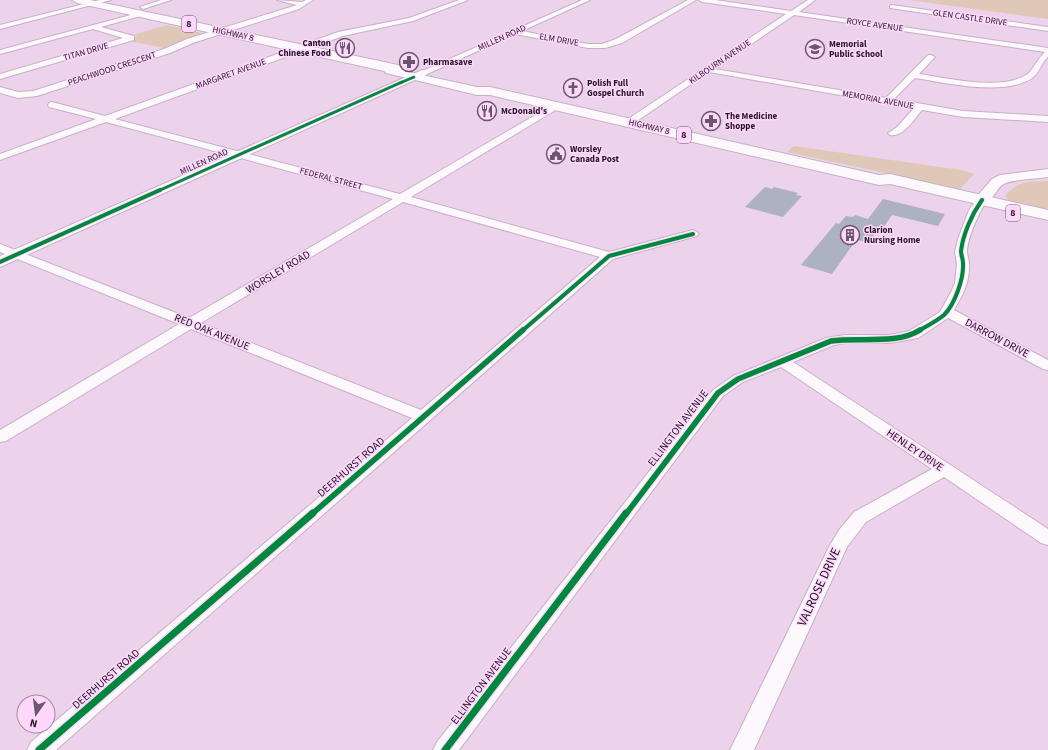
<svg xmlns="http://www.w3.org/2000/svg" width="1048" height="750" font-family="'Source Sans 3',sans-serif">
<rect width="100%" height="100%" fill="#ecd2ea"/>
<path fill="#dfc8b7" d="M909 0H1048V19Z
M167 25 205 34 176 43 164 48 130 41 137 36 136 34Z
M794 146 961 170 974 174 960 189 787 152Z
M1048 181V209C1036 207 1013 207 1005 196 1018 180 1029 182 1048 181Z"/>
<path fill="#acb2bf" d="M765 187 772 189 774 187 798 193 796 195 802 196 783 217 745 207Z
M883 199 945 214 938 226 892 215 883 228 878 229 869 242 856 240 832 274 801 265 836 223 839 224 846 216 853 217 855 215 868 219Z"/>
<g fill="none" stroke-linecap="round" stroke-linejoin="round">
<g stroke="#c6b1c4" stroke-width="2">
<path id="street" d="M100 0H111L0 29V25Z
M161 0H171L143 9 140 7Z
M277 0 302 2 306 0H313L299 9 193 43 170 53 37 96 18 98 0 93V87L18 92 33 91 164 49 187 39 297 5Z
M459 0H468L413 21 343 36 115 119 400 194 556 103 560 106 559 108 411 197 609 252 693 230 697 232 699 234 697 236 613 259 56 750H27L31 742 412 418 191 329 6 441 0 442V430L179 324 0 252V244L189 318 393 199 106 122 0 160V154L96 119 49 107 48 105 49 103 52 102 105 116 338 32 409 18ZM403 202 600 257 421 410 201 323Z
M582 0H590L522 31 588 44H602L616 39 688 0H696L622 43 605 48H588L515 34 425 75H419L418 73Z
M699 0H715L791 11 808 0H815L799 12 1048 48V57C1041 63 1039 74 1031 79 1001 96 948 83 915 78L894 99 963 111 1048 116V122L963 117 922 110C915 118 903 138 890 135L888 133 897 127 914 108 709 72 631 125H625L623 123 625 121 786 14 702 2ZM794 15 1045 52C1038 58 1031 73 1026 75 999 91 948 78 919 74L935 57 931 55H928L886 98 715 69Z
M892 5 1048 27V31L890 8V6Z
M142 12 144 13V15L101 27 134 36V40L0 79V74L123 38 93 29 0 54V50Z
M982 197 987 200C979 213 968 236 967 251 967 255 969 260 969 264 970 281 963 295 954 310L1048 360V370L1043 369 948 318 918 338 890 343H845L834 345 793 362 1048 529V545L1041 543 944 477 866 522 847 547 754 750H730L829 547 839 530 854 512 932 469 781 367 743 382 723 396 459 750H433L437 742 713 390 733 376 826 338 845 335H890L909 331 940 312 951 292 955 283 957 264 955 252 958 239 969 210 978 198Z"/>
</g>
<g stroke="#c6b1c4" stroke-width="2">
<path id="secondary" d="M422 70 426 71 428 73 426 75 0 267V256Z
M1048 169V177C1037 179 1010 179 1002 185 993 193 991 207 977 203L974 200 992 179 1000 175Z"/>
</g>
<g stroke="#c6b1c4" stroke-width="2">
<path id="primary" d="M72 0H90L403 66 407 68 409 70 408 72 477 87H490L879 175 890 174 1048 210V220L890 184 879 185 490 95H477L386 73 384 71 77 3Z"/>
</g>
<use href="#street" fill="#fcf8fc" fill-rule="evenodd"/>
<use href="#secondary" fill="#fcf8fc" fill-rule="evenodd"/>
<use href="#primary" fill="#fcf8fc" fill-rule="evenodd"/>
<g stroke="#fdd8fc" stroke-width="3.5">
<path id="cycleway-far4" d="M400 83 414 77"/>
</g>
<g stroke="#fdd8fc" stroke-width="4.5">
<path id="cycleway-far3" d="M158 191 402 82"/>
</g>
<g stroke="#fdd8fc" stroke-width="6">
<path id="cycleway-far2" d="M0 262 160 190
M522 331 609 256 693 234
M918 331C927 326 937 321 944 315 955 304 964 278 963 263 963 259 961 255 961 251 963 234 972 214 982 200"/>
</g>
<g stroke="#fdd8fc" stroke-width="8">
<path id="cycleway-far1" d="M312 514 523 330
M626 514 718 393 738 379 831 341C858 337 897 345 920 330"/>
</g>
<g stroke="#fdd8fc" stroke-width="10">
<path id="cycleway" d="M39 750 313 513
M445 750 626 513"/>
</g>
<use href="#cycleway-far4" stroke="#00873e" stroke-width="2.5"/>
<use href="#cycleway-far3" stroke="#00873e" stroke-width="3"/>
<use href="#cycleway-far2" stroke="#00873e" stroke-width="4"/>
<use href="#cycleway-far1" stroke="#00873e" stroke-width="5.5"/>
<use href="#cycleway" stroke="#00873e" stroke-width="7"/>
</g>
<defs>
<g id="restaurant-ring" transform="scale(1)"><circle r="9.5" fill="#fdd8fc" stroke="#6b576b" stroke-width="1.5"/><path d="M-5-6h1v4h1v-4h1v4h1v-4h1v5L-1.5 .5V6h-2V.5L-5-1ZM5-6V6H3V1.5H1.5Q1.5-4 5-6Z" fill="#6b576b"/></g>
<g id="school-ring" transform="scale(1)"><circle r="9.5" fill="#fdd8fc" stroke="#6b576b" stroke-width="1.5"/><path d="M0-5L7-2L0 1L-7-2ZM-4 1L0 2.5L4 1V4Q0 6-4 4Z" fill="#6b576b"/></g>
<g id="pharmacy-ring" transform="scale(1)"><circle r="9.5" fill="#fdd8fc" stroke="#6b576b" stroke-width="1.5"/><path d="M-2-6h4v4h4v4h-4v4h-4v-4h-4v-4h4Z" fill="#6b576b"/></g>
<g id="church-ring" transform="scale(1)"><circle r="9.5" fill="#fdd8fc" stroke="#6b576b" stroke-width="1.5"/><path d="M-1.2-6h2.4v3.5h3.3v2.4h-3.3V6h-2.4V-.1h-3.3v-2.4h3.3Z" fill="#6b576b"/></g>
<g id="civic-ring" transform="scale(1)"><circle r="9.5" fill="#fdd8fc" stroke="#6b576b" stroke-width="1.5"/><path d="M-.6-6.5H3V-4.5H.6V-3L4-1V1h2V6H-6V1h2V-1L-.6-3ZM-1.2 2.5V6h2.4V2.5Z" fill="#6b576b"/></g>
<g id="building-ring" transform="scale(1)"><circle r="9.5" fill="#fdd8fc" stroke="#6b576b" stroke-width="1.5"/><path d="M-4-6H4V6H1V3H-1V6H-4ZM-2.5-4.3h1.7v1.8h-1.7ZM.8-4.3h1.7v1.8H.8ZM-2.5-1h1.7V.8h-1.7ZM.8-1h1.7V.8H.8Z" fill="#6b576b"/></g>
</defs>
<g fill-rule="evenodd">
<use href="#restaurant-ring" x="345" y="48"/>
<use href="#school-ring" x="815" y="49"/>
<use href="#pharmacy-ring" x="409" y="62"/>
<use href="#church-ring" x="573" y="88"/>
<use href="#restaurant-ring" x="487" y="111"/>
<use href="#pharmacy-ring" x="711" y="121"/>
<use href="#civic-ring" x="556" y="154"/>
<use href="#building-ring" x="850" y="235"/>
</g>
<g text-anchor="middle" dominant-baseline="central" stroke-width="3" stroke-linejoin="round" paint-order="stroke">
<g font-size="9" fill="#261526" stroke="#fdd8fc">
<text transform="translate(970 18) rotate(8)">GLEN CASTLE DRIVE</text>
<text transform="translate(875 25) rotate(8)">ROYCE AVENUE</text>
<text transform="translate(233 34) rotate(12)">HIGHWAY 8</text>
<text transform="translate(502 38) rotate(-24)">MILLEN ROAD</text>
<text transform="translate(559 40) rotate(10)">ELM DRIVE</text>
<text transform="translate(86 52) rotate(-16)">TITAN DRIVE</text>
<text transform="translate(720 62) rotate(-34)">KILBOURN AVENUE</text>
<text transform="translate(112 69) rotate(-18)">PEACHWOOD CRESCENT</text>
<text transform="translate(231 74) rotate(-20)">MARGARET AVENUE</text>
<text transform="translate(878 100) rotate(10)">MEMORIAL AVENUE</text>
<text transform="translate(649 127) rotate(13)">HIGHWAY 8</text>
<text transform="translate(204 162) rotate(-24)">MILLEN ROAD</text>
<text transform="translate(331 179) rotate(15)">FEDERAL STREET</text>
</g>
<g font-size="9" font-weight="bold" fill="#261526" stroke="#fdd8fc" text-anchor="start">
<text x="331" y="43" text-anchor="end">Canton<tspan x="331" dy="10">Chinese Food</tspan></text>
<text x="829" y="44">Memorial<tspan x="829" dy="10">Public School</tspan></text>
<text x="423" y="62">Pharmasave</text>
<text x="587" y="83">Polish Full<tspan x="587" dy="10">Gospel Church</tspan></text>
<text x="501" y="111">McDonald's</text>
<text x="725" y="116">The Medicine<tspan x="725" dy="10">Shoppe</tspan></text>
<text x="570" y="149">Worsley<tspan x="570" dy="10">Canada Post</tspan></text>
<text x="864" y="230">Clarion<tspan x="864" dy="10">Nursing Home</tspan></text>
</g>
<g fill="#fdd8fc" stroke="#665066" stroke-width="1">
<rect x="182" y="16" width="14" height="16" rx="3"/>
<rect x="677" y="127" width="14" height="16" rx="3"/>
<rect x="1006" y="205" width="14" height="16" rx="3"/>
</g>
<g font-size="10" font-weight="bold" fill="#261526">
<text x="189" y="24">8</text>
<text x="684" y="135">8</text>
<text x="1013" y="213">8</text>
</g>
<g font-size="11" fill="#261526" stroke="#fdd8fc">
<text transform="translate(278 272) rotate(-31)">WORSLEY ROAD</text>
<text transform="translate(212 332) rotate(22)">RED OAK AVENUE</text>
<text transform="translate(997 338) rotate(28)">DARROW DRIVE</text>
<text transform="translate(678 428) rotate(-53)">ELLINGTON AVENUE</text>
<text transform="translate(915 450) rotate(34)">HENLEY DRIVE</text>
<text transform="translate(351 467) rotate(-41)">DEERHURST ROAD</text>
<text transform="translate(106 679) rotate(-41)">DEERHURST ROAD</text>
<text transform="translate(481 686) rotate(-53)">ELLINGTON AVENUE</text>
</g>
<g font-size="13" fill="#261526" stroke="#fdd8fc">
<text transform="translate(819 587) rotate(-65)">VALROSE DRIVE</text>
</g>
</g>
<g transform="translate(36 714) rotate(194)"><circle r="19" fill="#fdd8fc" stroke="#a78aa6"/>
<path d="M0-3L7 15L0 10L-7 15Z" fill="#6b576b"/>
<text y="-6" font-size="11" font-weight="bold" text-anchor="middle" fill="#261526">N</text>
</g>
</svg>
